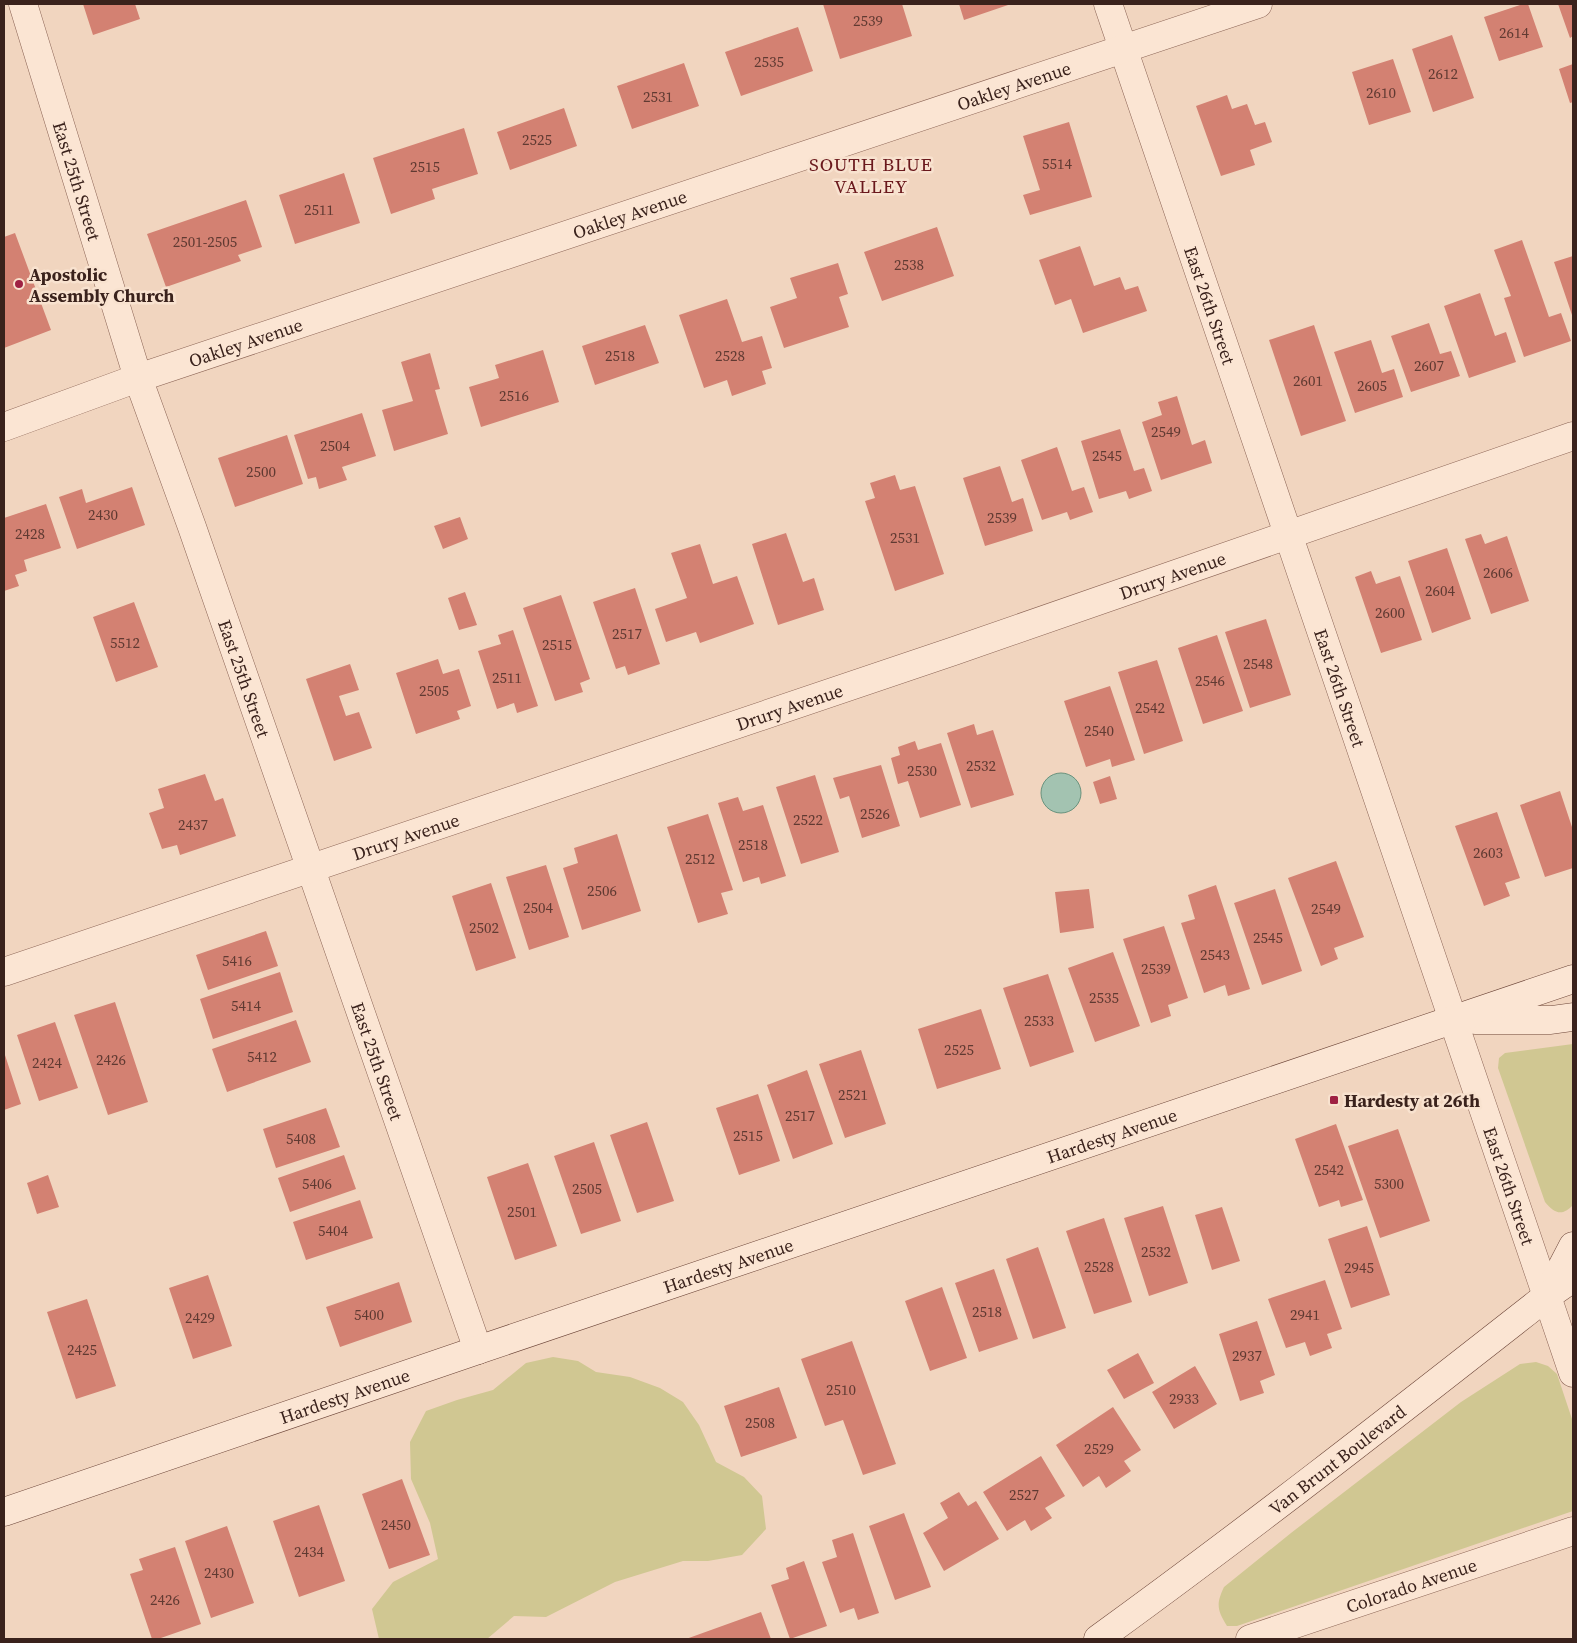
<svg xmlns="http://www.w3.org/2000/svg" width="1577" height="1643" font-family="'Source Serif 4',serif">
<rect width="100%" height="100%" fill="#f1d5bf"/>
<path fill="#d0c792" d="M1573 1044V1205C1562 1217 1554 1213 1545 1202L1498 1068 1499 1058 1505 1053Z
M553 1357 578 1361 596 1372 630 1377 660 1388 683 1402 699 1425 716 1462 744 1477 762 1496 766 1529 742 1555 708 1561H683L615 1582 546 1617 514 1616 487 1639H379L372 1609 393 1582 438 1559 430 1523 411 1479 410 1442 426 1411 457 1400 493 1390 526 1363Z
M1536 1362 1548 1366 1557 1374 1573 1422V1511L1237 1626H1227C1217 1610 1216 1604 1224 1587L1291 1533 1461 1402 1520 1364Z"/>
<path fill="#a3c3b1" stroke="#69927d" d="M1041 793a20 20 0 1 1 40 0a20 20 0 1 1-40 0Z"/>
<path fill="#d38172" d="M83 4H135L140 19 93 35Z
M823 4H902L912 36 840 59Z
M959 4H1011L964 20Z
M1523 4H1528L1543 47 1499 61 1484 17Z
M1558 4H1573V36L1570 38Z
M798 27 813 71 741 96 725 52Z
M1452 35 1474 98 1433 112 1412 49Z
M1393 59 1411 112 1369 125 1352 72Z
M684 63 699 106 632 129 617 86Z
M1573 64V102L1570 103 1559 69Z
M1227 95 1232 109 1247 104 1255 125 1265 122 1272 142 1250 150 1255 165 1221 176 1196 106Z
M564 108 577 146 510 170 497 132Z
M1069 122 1092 197 1030 215 1023 195 1040 190 1023 136Z
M464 128 478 174 432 189 435 199 391 214 373 158Z
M344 173 360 223 295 244 279 195Z
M246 200 262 247 238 255 241 261 166 287 147 234Z
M937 227 954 276 882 301 864 252Z
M15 233 51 330 4 348V237Z
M1522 240 1549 317 1561 313 1571 341 1524 357 1504 298 1511 296 1494 250Z
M1080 246 1094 286 1120 277 1125 290 1138 286 1147 311 1083 333 1071 299 1055 305 1039 260Z
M1573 256V318L1554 262Z
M838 263 848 294 839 297 849 327 784 348 770 307 797 298 790 278Z
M1480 293 1495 336 1506 332 1516 362 1469 378 1444 306Z
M727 299 742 342 762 336 772 368 762 371 766 384 732 396 727 380 704 388 679 315Z
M1429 323 1440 354 1451 351 1460 376 1411 392 1391 336Z
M645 325 659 363 595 385 582 346Z
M1314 325 1346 421 1301 436 1269 340Z
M1371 340 1382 373 1394 369 1403 397 1355 413 1334 352Z
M543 350 559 402 481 427 469 387 499 378 495 365Z
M430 353 440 389 435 390 448 434 394 451 382 410 413 401 401 362Z
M1177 396 1192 445 1205 440 1212 463 1161 480 1142 422 1162 415 1158 402Z
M362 413 376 456 342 467 347 480 319 489 316 477 308 479 294 435Z
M1120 429 1134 471 1144 468 1152 491 1129 499 1126 491 1099 499 1081 441Z
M287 435 303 484 235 507 218 458Z
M1057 447 1072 491 1084 487 1093 512 1070 520 1067 512 1042 520 1021 460Z
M1000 466 1012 502 1023 498 1033 531 985 546 963 478Z
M895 475 900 490 915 486 944 574 895 591 865 501 875 498 870 483Z
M132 487 145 525 77 549 59 497 82 489 86 503Z
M46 504 61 548 24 560 27 571 15 575 19 586 4 591V518Z
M460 517 468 539 443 549 434 526Z
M786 533 803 582 814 578 824 610 778 625 752 544Z
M1481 534 1485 544 1507 536 1529 601 1491 614 1465 539Z
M700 544 713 584 737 576 754 624 700 643 696 632 666 642 655 609 687 598 671 553Z
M1447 548 1471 619 1432 633 1408 561Z
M1371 571 1376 584 1400 576 1422 640 1381 653 1355 577Z
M635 588 660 664 628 675 625 666 616 669 593 602Z
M465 592 477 625 459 630 448 598Z
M561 595 590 679 580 683 583 692 555 701 523 608Z
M134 602 158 667 116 682 93 617Z
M1266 619 1291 695 1250 708 1225 632Z
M513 630 538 706 517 713 514 703 497 709 478 651 501 644 498 635Z
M1217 635 1243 711 1203 724 1178 648Z
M438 659 443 674 459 669 471 706 457 711 460 719 416 734 396 673Z
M1157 660 1183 741 1144 754 1118 672Z
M350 664 359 690 339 696 346 716 359 712 372 748 334 761 306 679Z
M1110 686 1135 760 1112 767 1110 759 1086 767 1064 701Z
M974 724 977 735 993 730 1014 795 971 808 947 733Z
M915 741 918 750 941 743 961 805 920 818 908 781 898 784 891 758 900 755 898 747Z
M881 765 900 826 862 838 849 796 840 799 833 778Z
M205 774 215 801 223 798 236 836 180 855 177 845 162 849 149 813 164 808 158 789Z
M815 775 839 852 801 864 776 787Z
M1110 776 1117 799 1100 804 1093 782Z
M1560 791 1573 830V868L1545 877 1520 805Z
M738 797 743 811 763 805 786 876 761 884 759 877 743 882 718 803Z
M1497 812 1520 878 1505 883 1510 896 1484 906 1455 826Z
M708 814 733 890 721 893 728 914 698 923 667 827Z
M617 834 641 911 582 930 563 868 578 863 574 848Z
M1336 861 1364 937 1334 948 1338 959 1321 966 1288 878Z
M546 865 569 937 529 950 506 877Z
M491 883 516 958 476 971 452 896Z
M1216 885 1250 989 1228 996 1225 985 1204 993 1181 923 1195 919 1188 895Z
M1089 889 1094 928 1060 933 1055 892Z
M1275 889 1302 971 1262 985 1234 903Z
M1164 926 1188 998 1168 1005 1171 1016 1151 1023 1123 939Z
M266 931 278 966 208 990 196 955Z
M1113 952 1140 1026 1095 1042 1068 968Z
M280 972 293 1012 213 1039 200 999Z
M1048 974 1074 1052 1030 1067 1003 988Z
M115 1002 148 1102 108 1115 74 1015Z
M981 1009 1001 1069 937 1089 918 1029Z
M296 1020 311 1062 227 1092 212 1049Z
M55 1022 78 1088 39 1101 17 1035Z
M861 1050 886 1124 845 1138 819 1064Z
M4 1052 21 1104 4 1110Z
M807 1070 833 1144 793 1159 767 1085Z
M758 1094 780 1161 739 1175 716 1108Z
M326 1108 340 1147 276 1168 263 1129Z
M647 1122 674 1201 637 1213 610 1135Z
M1336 1124 1363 1200 1341 1207 1339 1200 1319 1207 1295 1139Z
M1398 1129 1430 1221 1380 1238 1348 1146Z
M594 1142 621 1221 581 1234 554 1156Z
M344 1155 356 1189 290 1212 278 1178Z
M528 1163 557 1246 515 1260 487 1177Z
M48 1175 59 1207 37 1214 27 1183Z
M360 1200 373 1238 306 1260 293 1222Z
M1163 1206 1188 1283 1149 1296 1124 1218Z
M1222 1207 1240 1261 1212 1270 1195 1215Z
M1104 1218 1132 1302 1094 1314 1066 1231Z
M1367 1226 1390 1295 1351 1308 1328 1239Z
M1038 1247 1066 1328 1033 1339 1006 1259Z
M994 1269 1018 1339 979 1352 955 1283Z
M208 1275 232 1346 193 1359 169 1288Z
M1325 1280 1342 1329 1327 1334 1332 1348 1310 1356 1305 1342 1286 1348 1268 1299Z
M399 1282 412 1322 340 1347 326 1307Z
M942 1287 967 1358 930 1371 905 1301Z
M87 1299 116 1386 76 1399 47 1312Z
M1257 1321 1275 1375 1260 1381 1264 1393 1240 1401 1219 1334Z
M852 1341 896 1464 863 1475 843 1420 825 1426 801 1359Z
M1138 1353 1154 1383 1124 1399 1107 1370Z
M1195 1366 1217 1404 1174 1429 1152 1392Z
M779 1387 797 1438 741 1457 724 1406Z
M1113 1407 1141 1450 1124 1461 1131 1471 1106 1488 1099 1476 1083 1487 1056 1445Z
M1041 1456 1065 1496 1045 1508 1052 1518 1031 1531 1025 1520 1007 1531 983 1492Z
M402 1479 430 1555 389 1569 362 1494Z
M959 1492 968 1506 976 1501 999 1539 944 1571 923 1533 948 1518 940 1503Z
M319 1505 345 1581 299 1597 273 1521Z
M904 1513 931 1587 895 1600 869 1526Z
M227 1526 254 1603 211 1618 185 1541Z
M853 1533 879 1613 858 1620 854 1608 840 1613 822 1562 837 1557 832 1540Z
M175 1547 201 1624 158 1639H152L130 1574 143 1570 139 1559Z
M804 1561 827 1626 790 1639 771 1585 789 1579 786 1568Z
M761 1612 771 1639H686Z"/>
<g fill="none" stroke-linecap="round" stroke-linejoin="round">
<g stroke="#8c6556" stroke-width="29">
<g id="street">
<path id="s1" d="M23 4 138 378 192 527 478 1350"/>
<path id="s2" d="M1108 4 1573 1373"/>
<path id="s3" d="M4 427 138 378 1258 4"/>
<path id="s4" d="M4 972 954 651 1573 436"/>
<path id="s5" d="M1250 1639 1573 1531"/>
</g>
</g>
<g stroke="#6d4639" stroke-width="29">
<g id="secondary">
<path d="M1475 1020H1551L1573 1017"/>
<path d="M1548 1294 1573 1246"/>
<path id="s6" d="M4 1512 478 1350 1573 979"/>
<path id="s7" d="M1098 1639C1250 1529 1399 1412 1547 1296L1573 1278"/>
</g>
</g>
<use href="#street" stroke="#fbe5d3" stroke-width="28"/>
<use href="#secondary" stroke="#fbe5d3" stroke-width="28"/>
</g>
<g fill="#9f2143" stroke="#f8e2cf" stroke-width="2">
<circle cx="19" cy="284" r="5"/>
<rect x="1329" y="1095" width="10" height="10" rx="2.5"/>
</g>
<g text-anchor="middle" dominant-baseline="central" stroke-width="5" stroke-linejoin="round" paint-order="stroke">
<g font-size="15" fill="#603a32">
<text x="868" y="20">2539</text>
<text x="1514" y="32">2614</text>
<text x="769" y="61">2535</text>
<text x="1443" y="73">2612</text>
<text x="1381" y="92">2610</text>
<text x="658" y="96">2531</text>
<text x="537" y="139">2525</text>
<text x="1057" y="163">5514</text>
<text x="425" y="166">2515</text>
<text x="319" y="209">2511</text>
<text x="205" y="241">2501-2505</text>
<text x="909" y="264">2538</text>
<text x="620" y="355">2518</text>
<text x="730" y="355">2528</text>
<text x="1429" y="365">2607</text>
<text x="1308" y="380">2601</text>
<text x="1372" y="385">2605</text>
<text x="514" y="395">2516</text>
<text x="1166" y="431">2549</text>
<text x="335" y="445">2504</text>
<text x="1107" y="455">2545</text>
<text x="261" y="471">2500</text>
<text x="103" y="514">2430</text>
<text x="1002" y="517">2539</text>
<text x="30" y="533">2428</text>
<text x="905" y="537">2531</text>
<text x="1498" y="572">2606</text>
<text x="1440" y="590">2604</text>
<text x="1390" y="612">2600</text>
<text x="627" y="633">2517</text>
<text x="125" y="642">5512</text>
<text x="557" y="644">2515</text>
<text x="1258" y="663">2548</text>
<text x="507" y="677">2511</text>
<text x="1210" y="680">2546</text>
<text x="434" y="690">2505</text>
<text x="1150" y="707">2542</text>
<text x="1099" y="730">2540</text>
<text x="981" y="765">2532</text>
<text x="922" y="770">2530</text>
<text x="875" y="813">2526</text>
<text x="808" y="819">2522</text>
<text x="193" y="824">2437</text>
<text x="753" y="844">2518</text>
<text x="1488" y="852">2603</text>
<text x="700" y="858">2512</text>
<text x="602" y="890">2506</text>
<text x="538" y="907">2504</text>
<text x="1326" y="908">2549</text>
<text x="484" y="927">2502</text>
<text x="1268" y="937">2545</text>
<text x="1215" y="954">2543</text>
<text x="237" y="960">5416</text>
<text x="1156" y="968">2539</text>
<text x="1104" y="997">2535</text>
<text x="246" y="1005">5414</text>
<text x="1039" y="1020">2533</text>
<text x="959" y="1049">2525</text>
<text x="262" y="1056">5412</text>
<text x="111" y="1059">2426</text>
<text x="47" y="1062">2424</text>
<text x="853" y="1094">2521</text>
<text x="800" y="1115">2517</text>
<text x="748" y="1135">2515</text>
<text x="301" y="1138">5408</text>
<text x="1329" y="1169">2542</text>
<text x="317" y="1183">5406</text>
<text x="1389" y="1183">5300</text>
<text x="587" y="1188">2505</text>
<text x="522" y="1211">2501</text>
<text x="333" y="1230">5404</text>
<text x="1156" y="1251">2532</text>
<text x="1099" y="1266">2528</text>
<text x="1359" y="1267">2945</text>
<text x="987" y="1311">2518</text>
<text x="369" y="1314">5400</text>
<text x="1305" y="1314">2941</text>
<text x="200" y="1317">2429</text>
<text x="82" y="1349">2425</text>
<text x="1247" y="1355">2937</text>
<text x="841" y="1389">2510</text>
<text x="1184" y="1398">2933</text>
<text x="760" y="1422">2508</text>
<text x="1099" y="1448">2529</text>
<text x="1024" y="1494">2527</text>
<text x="396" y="1524">2450</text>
<text x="309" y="1551">2434</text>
<text x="219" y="1572">2430</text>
<text x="165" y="1599">2426</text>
</g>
<g font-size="18" fill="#3a221c" stroke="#f8e2cf">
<text stroke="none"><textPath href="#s3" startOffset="1066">Oakley Avenue</textPath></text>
<text stroke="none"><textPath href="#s1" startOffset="185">East 25th Street</textPath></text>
<text stroke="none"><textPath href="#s3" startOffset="661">Oakley Avenue</textPath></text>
<text stroke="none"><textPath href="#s2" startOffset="318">East 26th Street</textPath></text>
<text stroke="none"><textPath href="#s3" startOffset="256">Oakley Avenue</textPath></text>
<text stroke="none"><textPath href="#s4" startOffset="1234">Drury Avenue</textPath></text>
<text stroke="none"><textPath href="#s1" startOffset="710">East 25th Street</textPath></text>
<text stroke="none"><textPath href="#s2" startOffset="722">East 26th Street</textPath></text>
<text stroke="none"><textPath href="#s4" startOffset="829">Drury Avenue</textPath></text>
<text stroke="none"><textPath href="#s4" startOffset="424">Drury Avenue</textPath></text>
<text stroke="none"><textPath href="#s1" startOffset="1115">East 25th Street</textPath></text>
<text stroke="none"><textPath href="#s6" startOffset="1170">Hardesty Avenue</textPath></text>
<text stroke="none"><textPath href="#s2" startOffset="1248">East 26th Street</textPath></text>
<text stroke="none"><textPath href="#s6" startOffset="765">Hardesty Avenue</textPath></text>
<text stroke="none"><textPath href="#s6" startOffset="360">Hardesty Avenue</textPath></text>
<text stroke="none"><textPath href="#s7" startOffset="299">Van Brunt Boulevard</textPath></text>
<text stroke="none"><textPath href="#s5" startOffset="170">Colorado Avenue</textPath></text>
</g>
<g font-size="18" font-weight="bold" fill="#3a221c" stroke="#f8e2cf" text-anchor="start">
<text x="29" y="274">Apostolic<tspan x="29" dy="21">Assembly Church</tspan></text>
<text x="1344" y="1100">Hardesty at 26th</text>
</g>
<g font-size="19" letter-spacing="1" fill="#6a181c" stroke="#f8e2cf">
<text x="871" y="164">SOUTH BLUE<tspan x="871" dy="22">VALLEY</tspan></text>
</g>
</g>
<rect width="1577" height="1643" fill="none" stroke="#3a221c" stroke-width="10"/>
</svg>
